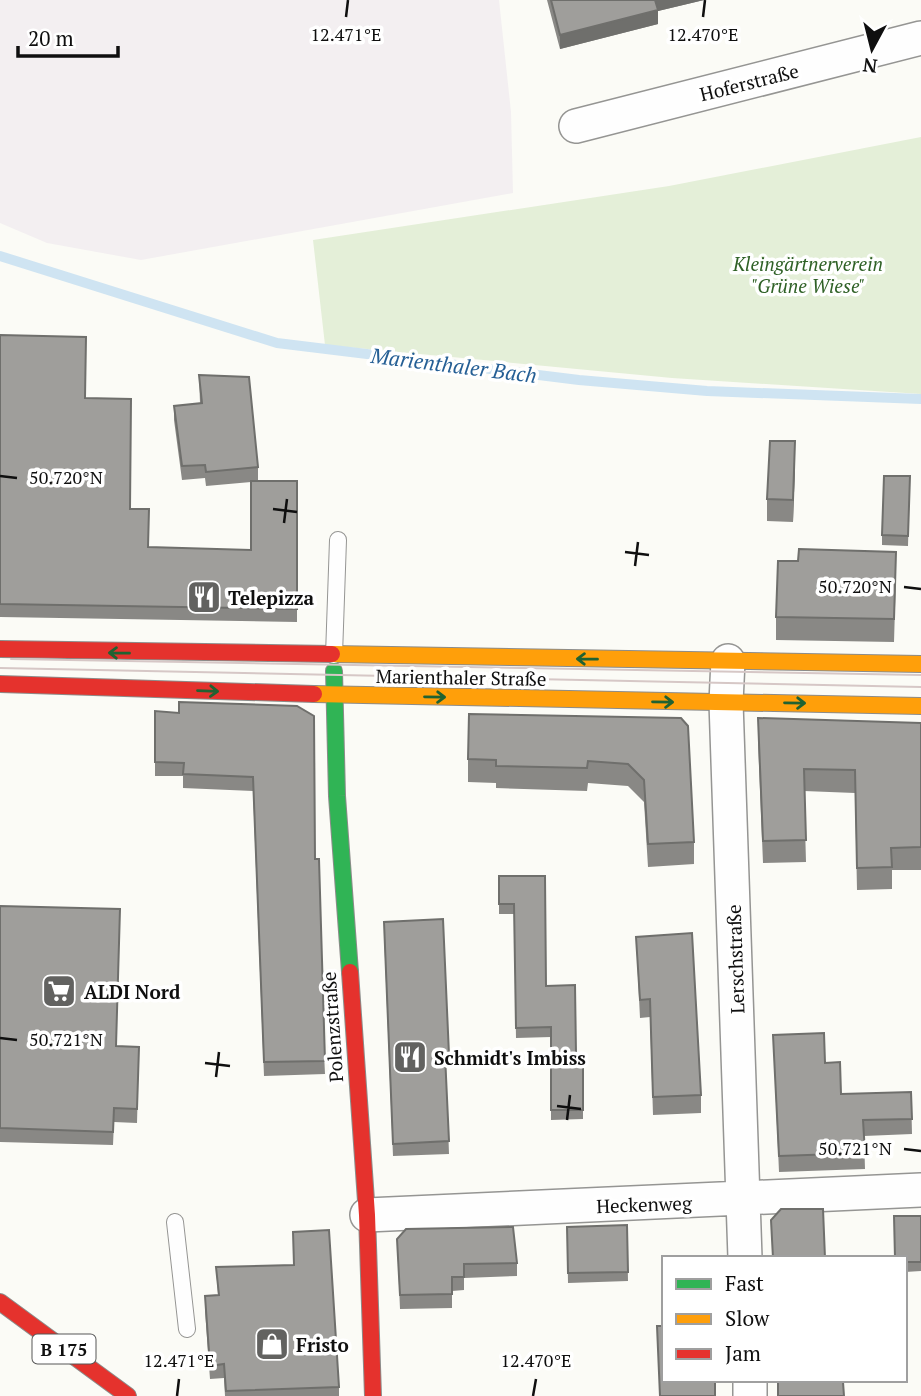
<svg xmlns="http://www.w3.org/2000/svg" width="921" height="1396" font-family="'PT Serif',serif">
<rect width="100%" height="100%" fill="#fbfbf6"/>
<path fill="#f3eff1" d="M0 0H499L511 112 513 193 141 260 47 243 0 223Z"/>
<path fill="#e4efd8" d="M921 137V394L672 378 325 345 313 240 669 186Z"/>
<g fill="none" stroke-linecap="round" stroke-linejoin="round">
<path stroke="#cfe4f2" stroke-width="10" d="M0 256 277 343 579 380 707 391 921 399"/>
<g stroke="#959593" stroke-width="18">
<path id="lane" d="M334 655 338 540
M175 1222 187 1329"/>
</g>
<g stroke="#959593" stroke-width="36">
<path id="street" d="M576 126 921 38
M728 661 726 702 745 1258
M367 1215 921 1190
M750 1380V1396"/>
</g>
<g stroke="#8c8c8a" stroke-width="18">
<path id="fast" d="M334 671 337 796 350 972"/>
</g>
<g stroke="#8c8c8a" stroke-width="18">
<path id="slow" d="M332 654 921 664
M314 694 921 706"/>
</g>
<g stroke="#8c8c8a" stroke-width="18">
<path id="jam" d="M0 649 332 654
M0 684 314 694
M350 972 367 1215 373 1396
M0 1302 128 1396"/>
</g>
<use href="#lane" stroke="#fefefe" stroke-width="16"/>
<use href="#street" stroke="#fefefe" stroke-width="33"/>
<use href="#fast" stroke="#30b455" stroke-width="16"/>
<use href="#slow" stroke="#ff9f0a" stroke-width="16"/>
<use href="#jam" stroke="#e5322d" stroke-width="16"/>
<path stroke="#d6c7c6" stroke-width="2" d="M11 659 921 675
M0 668 921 687"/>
</g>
<path fill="#898885" d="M547 0H704L658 11V24L560 49Z
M0 335 85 398 130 509 149 547 251 550V482L206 486 205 478 182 480 174 420V406L200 403 199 375 258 467V481H297V622L0 617Z
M795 464 793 522 767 521V499Z
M910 476 908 546 882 545V535Z
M896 574 894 642 776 640V617Z
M297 706 315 859 325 1074 264 1076 253 791 183 788V776H155V711L179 713Z
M681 718 694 842V864L648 867 644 802 628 786 588 783 587 791 496 788V783L468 782V759Z
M758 718 921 723V870H892V889L857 890 855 793 804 791 806 862 763 863 758 741Z
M499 876H545L546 986 576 1054H583V1119L551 1120V1037L516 1038 514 914H499Z
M0 906 116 1046 139 1047 137 1123 114 1122 113 1145 0 1142Z
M384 934 449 1055V1068H446L449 1154 393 1156Z
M636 937 701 1095V1113L653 1115 650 1017 640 1018Z
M773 1035 825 1063 841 1094 911 1092 912 1134 864 1136 865 1169 779 1172Z
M921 1216V1271L905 1272V1258Z
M627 1225 628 1281 568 1283 567 1227Z
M293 1232 339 1387V1396H225L224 1378 210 1379 205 1310V1296L218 1295 216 1267 294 1265Z
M397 1239 517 1263V1276L464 1278V1290L452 1291V1308L400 1309Z"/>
<path fill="#6f6f6c" d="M655 0H704L658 11V24L560 49V35Z
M795 441V464L793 522V500Z"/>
<path fill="#9f9e9b" stroke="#6f6f6c" stroke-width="2" d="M551 0H655L658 10 560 35Z
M0 335 86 337 85 398 131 399 130 509H149L148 547 251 550V481H297V609L0 604Z
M199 375 249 377 258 467 206 472 205 465 182 466 174 406 202 403Z
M770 441H795L793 500 767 499Z
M884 476H910L908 536 882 535Z
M799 549 896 552 894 619 776 617 778 561H798Z
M179 702 297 706 314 716 315 859H319L325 1061 264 1062 253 777 183 774 184 763 155 762V711L179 713Z
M469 714 681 718 688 726 694 842 648 844 644 780 628 764 588 761 587 768 496 766V760L468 759Z
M758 718 921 723V847L891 848 892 867 857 868 855 770 804 769 806 840 763 841Z
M499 876H545L546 986 575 985 576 1054H583V1110H551V1027L516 1028 514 904H499Z
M0 906 120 909 116 1046 139 1047 137 1109 114 1108 113 1132 0 1128Z
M443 919 449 1055H445L449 1141 393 1144 384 922Z
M692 933 701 1095 653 1097 650 999 640 1000 636 937Z
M824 1033 825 1063 840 1062 841 1094 911 1092 912 1119 863 1120 865 1153 779 1156 773 1035Z
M781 1209H823L825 1258H773L771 1220Z
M894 1216H921V1262H905V1258H895Z
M627 1225 628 1272 568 1273 567 1227Z
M513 1227 517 1263 464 1264V1277H452V1294L400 1295 397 1239 406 1229Z
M329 1230 339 1387 226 1391 224 1364 210 1366 205 1296 219 1295 216 1267 294 1265 293 1232Z
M657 1326H664V1380H715V1396H660Z
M778 1380H831V1382H843L844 1396H778Z"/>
<defs><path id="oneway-shaft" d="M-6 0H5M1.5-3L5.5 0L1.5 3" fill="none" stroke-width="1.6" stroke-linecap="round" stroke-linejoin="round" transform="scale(1.75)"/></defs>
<g stroke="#206232">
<use href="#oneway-shaft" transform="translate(119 653) rotate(-179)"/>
<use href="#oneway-shaft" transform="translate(587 659) rotate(-179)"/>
<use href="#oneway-shaft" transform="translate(208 691) rotate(2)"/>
<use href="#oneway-shaft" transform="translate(435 697) rotate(1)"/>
<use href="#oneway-shaft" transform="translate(663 702) rotate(1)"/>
<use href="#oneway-shaft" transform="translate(795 703) rotate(1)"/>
</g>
<path fill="none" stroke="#0f0f0f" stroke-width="2.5" d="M346 17 348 0M703 17 705 0M0 476 17 478M273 509 297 512M284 523 287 499M625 552 649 555M635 566 638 542M904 587 921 589M0 1038 17 1040M205 1063 230 1066M216 1077 219 1052M557 1106 581 1109M567 1120 570 1095M904 1149 921 1151M177 1396 179 1379M533 1396 536 1379"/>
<defs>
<g id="restaurant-square" transform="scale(1.75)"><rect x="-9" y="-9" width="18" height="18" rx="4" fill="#626260" stroke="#fff"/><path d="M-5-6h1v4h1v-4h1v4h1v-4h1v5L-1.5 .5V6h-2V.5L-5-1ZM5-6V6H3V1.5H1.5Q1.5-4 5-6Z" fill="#fff"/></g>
<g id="supermarket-square" transform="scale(1.75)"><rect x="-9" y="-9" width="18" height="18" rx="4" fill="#626260" stroke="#fff"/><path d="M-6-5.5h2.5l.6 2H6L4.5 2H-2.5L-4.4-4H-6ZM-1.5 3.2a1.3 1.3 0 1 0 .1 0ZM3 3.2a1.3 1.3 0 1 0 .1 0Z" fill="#fff"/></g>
<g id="shop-square" transform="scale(1.75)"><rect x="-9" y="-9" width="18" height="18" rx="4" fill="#626260" stroke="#fff"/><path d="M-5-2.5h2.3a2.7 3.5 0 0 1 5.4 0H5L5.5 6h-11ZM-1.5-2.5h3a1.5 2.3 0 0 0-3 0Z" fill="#fff"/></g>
</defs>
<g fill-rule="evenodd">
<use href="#restaurant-square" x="204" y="597"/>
<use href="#supermarket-square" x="59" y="991"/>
<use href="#restaurant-square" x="410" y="1057"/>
<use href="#shop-square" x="272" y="1344"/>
</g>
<g text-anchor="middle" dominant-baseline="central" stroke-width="7" stroke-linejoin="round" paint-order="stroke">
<rect fill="#fff" stroke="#575757" stroke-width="2" x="32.5" y="1334.5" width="63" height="29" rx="5"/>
<g font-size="18" font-weight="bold" fill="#0f0f0f">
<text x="64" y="1349">B 175</text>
</g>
<g font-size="19" fill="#0f0f0f" stroke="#fff">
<text transform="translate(749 82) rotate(-14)">Hoferstraße</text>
<text transform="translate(461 677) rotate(1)">Marienthaler Straße</text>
<text transform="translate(735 959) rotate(-92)">Lerschstraße</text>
<text transform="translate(332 1027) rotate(-94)">Polenzstraße</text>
<text transform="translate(644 1204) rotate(-2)">Heckenweg</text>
</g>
<g font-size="19" font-style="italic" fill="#2f6126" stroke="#fff">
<text x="808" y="263">Kleingärtnerverein<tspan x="808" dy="22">"Grüne Wiese"</tspan></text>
</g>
<g font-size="19" font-weight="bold" fill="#0f0f0f" stroke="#fff" text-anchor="start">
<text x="228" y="597">Telepizza</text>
<text x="84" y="991">ALDI Nord</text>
<text x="434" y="1057">Schmidt's Imbiss</text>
<text x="296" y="1344">Fristo</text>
</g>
<g font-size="21" font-style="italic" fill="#255f95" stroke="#fff">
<text transform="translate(454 365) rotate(7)">Marienthaler Bach</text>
</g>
</g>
<g font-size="18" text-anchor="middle" fill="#0f0f0f" stroke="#fff" stroke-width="7" stroke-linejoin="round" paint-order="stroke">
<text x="346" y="41">12.471°E</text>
<text x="703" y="41">12.470°E</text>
<text x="66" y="484">50.720°N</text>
<text x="855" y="593">50.720°N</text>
<text x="66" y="1046">50.721°N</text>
<text x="855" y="1155">50.721°N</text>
<text x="179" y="1367">12.471°E</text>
<text x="536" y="1367">12.470°E</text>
</g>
<rect x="662" y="1256" width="245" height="126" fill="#ffffff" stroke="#9f9f9f" stroke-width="2"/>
<rect x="676" y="1279" width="35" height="10" fill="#30b455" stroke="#9f9f9f" stroke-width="2"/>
<text x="725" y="1291" font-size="21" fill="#0f0f0f">Fast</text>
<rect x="676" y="1314" width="35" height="10" fill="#ff9f0a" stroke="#9f9f9f" stroke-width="2"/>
<text x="725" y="1326" font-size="21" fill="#0f0f0f">Slow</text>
<rect x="676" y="1349" width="35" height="10" fill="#e5322d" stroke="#9f9f9f" stroke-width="2"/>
<text x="725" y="1361" font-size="21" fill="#0f0f0f">Jam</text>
<g transform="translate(872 49) rotate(187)" stroke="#ffffff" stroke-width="5" paint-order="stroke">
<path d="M0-5L12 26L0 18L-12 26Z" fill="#0f0f0f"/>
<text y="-10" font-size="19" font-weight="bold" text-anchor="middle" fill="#0f0f0f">N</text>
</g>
<path d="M18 46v10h100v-10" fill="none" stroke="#0f0f0f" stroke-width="3.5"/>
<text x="28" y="46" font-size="21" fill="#0f0f0f" stroke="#ffffff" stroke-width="5" paint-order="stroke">20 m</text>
</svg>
